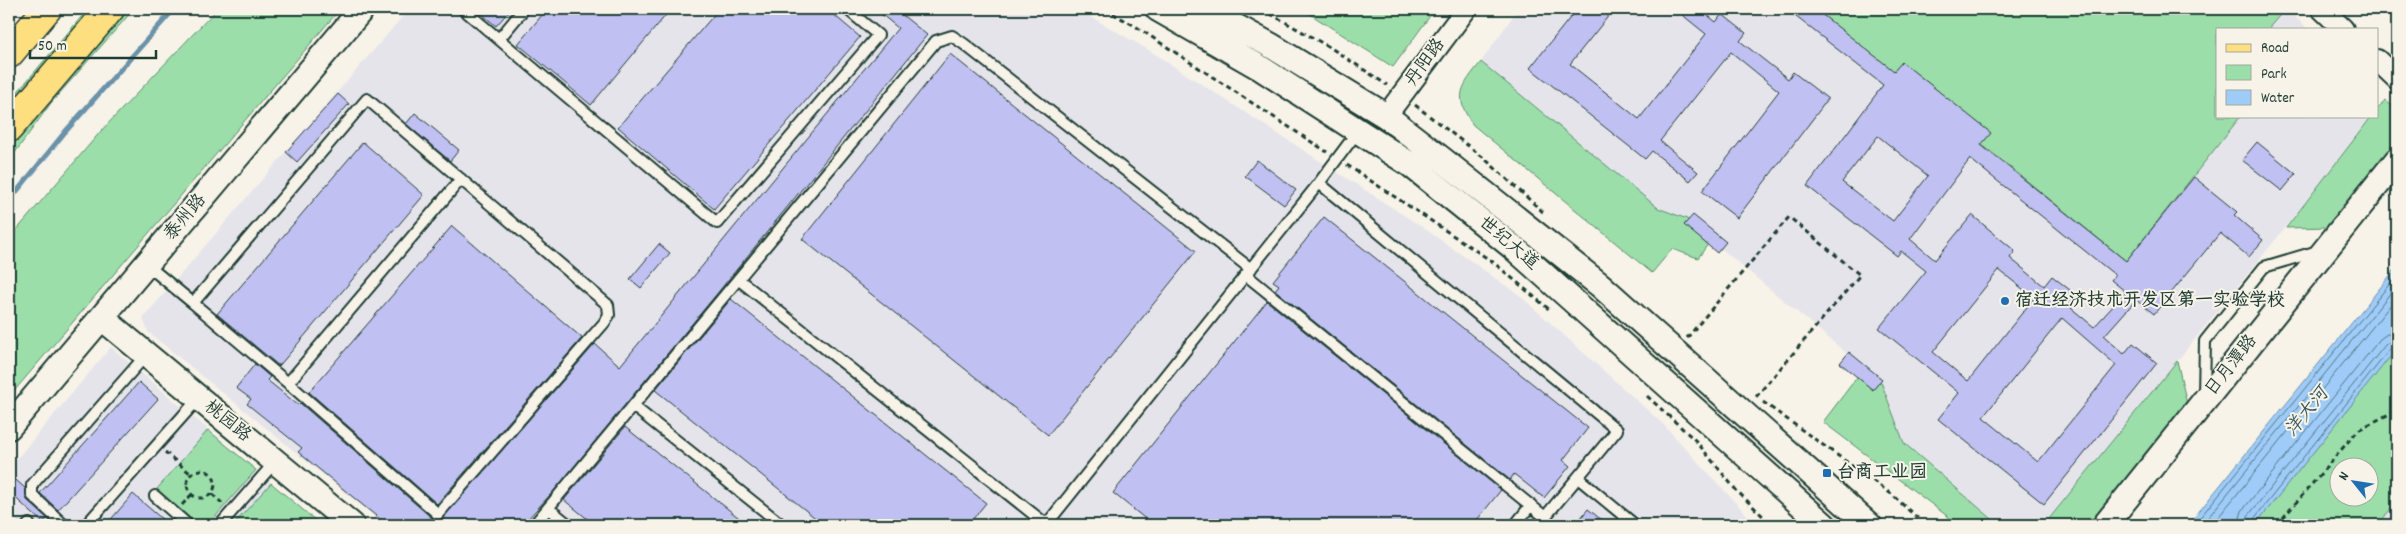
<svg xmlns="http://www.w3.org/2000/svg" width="2406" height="534" font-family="Dekko,'LXGW WenKai TC',sans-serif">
<rect width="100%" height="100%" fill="#f7f3e8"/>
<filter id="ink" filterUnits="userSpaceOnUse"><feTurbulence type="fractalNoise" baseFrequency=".02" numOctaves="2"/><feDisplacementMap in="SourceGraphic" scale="10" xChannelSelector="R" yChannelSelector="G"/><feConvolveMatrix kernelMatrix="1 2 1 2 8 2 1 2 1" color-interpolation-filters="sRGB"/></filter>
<g filter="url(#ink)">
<path fill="#e6e4eb" d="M409 9H1077L1147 49 1422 227 1518 294 1663 424 1756 525H385L148 332 143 318Z
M1518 9H2287L2308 29H2217V116H2372L2285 228 2044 525H1999L1904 443 1881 382 1687 220 1658 208 1481 62Z
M111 347 321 525H9V468Z
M2397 501V525H2378Z"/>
<path fill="#9bdea9" stroke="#5d8e6e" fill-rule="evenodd" d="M88 9H134L51 103 9 161V102Z
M217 9H340L9 397V239L101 131Z
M1302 9H1435L1393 67Z
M1814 9H2285L2268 29H2217V116H2241L2126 261Z
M1481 62 1658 208 1687 219 1711 240 1698 258 1672 249 1652 273 1473 125C1453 96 1461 87 1481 62Z
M2385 100 2397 110V144L2330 227 2286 228 2372 116H2377V110Z
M2397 348V501L2378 525H2255ZM2338 466H2368V496H2338Z
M2177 361 2187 404 2089 525H2044Z
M1864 368 1881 382 1904 443 1999 525H1959L1823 422Z
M208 430 256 470 208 525H198L157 489Z
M271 483 321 525H233Z"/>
<path fill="#9ecbf8" stroke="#6b92aa" d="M2397 267V348L2255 525H2188Z"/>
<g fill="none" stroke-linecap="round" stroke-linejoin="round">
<path stroke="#527682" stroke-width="1" d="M2194 525 2397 275
M2202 525 2397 285
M2212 525 2397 297
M2238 525 2242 511 2380 339 2387 334 2397 332
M2245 525 2248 516 2386 344 2397 339
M2252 525 2253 520 2391 348 2397 346"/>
<path stroke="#6b92aa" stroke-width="5" d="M9 201 65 132 174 9"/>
</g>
<path fill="#c0c0f2" stroke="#1f3d34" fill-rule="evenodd" d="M476 9H511L496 26Z
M547 9H671L591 105 518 44Z
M719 9H827L860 37 714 209 618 127Z
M875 9H895L927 35 720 290 553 492 522 525H387L298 452 302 448 247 404 251 399 236 388 255 364 270 377 267 380 298 405 300 403 433 519 441 520 595 344 620 366 898 28Z
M1577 9H1614L1570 64 1639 119 1706 34 1675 9H1700L1716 22 1722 14 1746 33 1740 41 1788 79 1793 72 1828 99 1737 218 1702 191 1779 91 1731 52 1660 141 1698 172 1690 181 1652 151 1645 159 1530 68Z
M1786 9H1815L1894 71 1902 62 1991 133 1981 145 2126 261 2194 177 2237 212 2234 215 2263 240 2249 257 2220 233 2154 314 2136 300 2104 336 2124 354 2133 343 2157 363 2044 504 1938 419 1959 393 1879 328 1926 271 1901 251 1897 256 1807 186 1883 85ZM1878 136 1928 176 1893 221 1842 182ZM1970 159 2115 275 2111 280 2126 292 2094 327 2071 308 2079 297 2052 276 2044 286 2010 258 2015 251 1972 215 1935 260 1910 239ZM1999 270 2034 298 1968 381 1933 352ZM2062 318 2116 365 2038 462 1983 417Z
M950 54 1196 251 1048 435 802 239Z
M338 94 349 104 297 162 286 152Z
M415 113 459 150 450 161 406 124Z
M363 142 424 195 279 366 217 314Z
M2257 142 2296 174 2282 191 2242 160Z
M1257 160 1296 190 1284 205 1245 176Z
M1693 215 1726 242 1717 253 1684 225Z
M1324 217 1588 428 1563 460 1570 466 1544 498 1514 474 1510 480 1275 290 1279 285 1273 281Z
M452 226 582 338 437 504 309 392Z
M659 244 670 253 641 288 630 279Z
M731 299 986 503 968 525H824L655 390Z
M1267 301 1501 490 1473 525H1153L1113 493Z
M1849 352 1882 379 1873 390 1840 363Z
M139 382 158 399 58 510 40 493Z
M625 427 748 525H595L564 500Z
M9 474 25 488 27 500 47 518 43 523 9 492Z
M133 494 169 525H106Z
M1588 509 1608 525H1575Z"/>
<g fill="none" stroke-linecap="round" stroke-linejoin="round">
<g stroke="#1f3d34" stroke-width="14">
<path id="service" d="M463 9 717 223 878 35 847 9
M499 39 524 9
M1319 183 1358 131
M147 265 193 303 367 99 608 305 609 315 604 323 438 514 288 383
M738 279 1047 525
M193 303 288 383 461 179
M2204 395 2205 341 2264 267 2318 251
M633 406 782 525
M1578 478 1635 525
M155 496 188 525
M548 508 569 525
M28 525 29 524
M64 525 32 495V485L146 355
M86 525 198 399
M220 525 275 462
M534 525 936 41 952 36 964 44 1251 269
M1046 525 1319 183 1617 430 1545 517 1246 275
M1515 525 1531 505"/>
</g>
<g stroke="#1f3d34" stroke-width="24">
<path id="minor" d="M2322 9 2343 29
M2377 60 2397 79
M1386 116 1466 9"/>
</g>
<g stroke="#1f3d34" stroke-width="28">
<path id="tertiary" d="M1158 9 1259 67 1411 165 1514 248 1824 525
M1204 9 1270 45 1386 116 1443 160 1600 285 1869 525
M102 318 352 525
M9 427 362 9
M2105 525 2397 160"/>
</g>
<g stroke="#1f3d34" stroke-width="31">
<path id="primary" d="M9 128 110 9"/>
</g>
<g stroke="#1f3d34" stroke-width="31">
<path id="trunk" d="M9 54 47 9"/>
</g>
<path stroke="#1f3d34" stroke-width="3" stroke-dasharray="5 4" stroke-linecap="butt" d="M1105 9 1135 26 1327 152
M1262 9 1331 48 1387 85
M1415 105 1484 158 1544 213
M1347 165 1493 262 1551 311
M1687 338 1789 217 1860 275 1755 398
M1647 396 1696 441 1736 490 1772 525
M1763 402 1890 493 1925 525
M165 452 191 474
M187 484a14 14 0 1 1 28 0a14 14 0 1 1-28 0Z
M212 494 222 503
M182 505 192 494
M2277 525 2358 430 2397 410"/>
<use href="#service" stroke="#f7f3e8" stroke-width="10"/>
<use href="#minor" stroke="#f7f3e8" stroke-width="20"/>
<use href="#tertiary" stroke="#f7f3e8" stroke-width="24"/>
<use href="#primary" stroke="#fedf80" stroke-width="28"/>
<use href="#trunk" stroke="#fedf80" stroke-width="28"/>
</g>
</g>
<g fill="#1f6fb2" stroke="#f7f3e8" stroke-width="2">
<circle cx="2005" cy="301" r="5"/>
<rect x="1822" y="468" width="10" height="10" rx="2.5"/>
</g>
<g text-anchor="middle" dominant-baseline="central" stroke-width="4" stroke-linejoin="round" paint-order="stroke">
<g font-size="18" fill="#1f3d34" stroke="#f7f3e8">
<text transform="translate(1426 63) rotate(-54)">丹阳路</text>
<text transform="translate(186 218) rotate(-50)">泰州路</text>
<text transform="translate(1508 244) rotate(40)">世纪大道</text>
<text transform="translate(2232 366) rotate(-52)">日月潭路</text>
<text transform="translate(227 422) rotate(39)">桃园路</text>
</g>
<g font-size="18" font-weight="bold" fill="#1f3d34" stroke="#f7f3e8" text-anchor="start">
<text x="2015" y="301">宿迁经济技术开发区第一实验学校</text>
<text x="1837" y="473">台商工业园</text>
</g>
<g font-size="19" font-style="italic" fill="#38595b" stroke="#f7f3e8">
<text transform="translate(2308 413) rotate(-51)">洋大河</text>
</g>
</g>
<rect width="2406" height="534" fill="none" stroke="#f7f3e8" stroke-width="30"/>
<rect x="15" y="15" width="2376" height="504" fill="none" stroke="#1f3d34" stroke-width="2" filter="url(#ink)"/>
<rect x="2216" y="28" width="162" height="90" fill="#f7f3e8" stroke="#a1aaa0"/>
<rect x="2226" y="44" width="25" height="8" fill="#fedf80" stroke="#a1aaa0"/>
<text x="2261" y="52" font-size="15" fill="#1f3d34">Road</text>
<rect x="2226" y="65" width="25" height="15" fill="#9bdea9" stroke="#a1aaa0"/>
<text x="2261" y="78" font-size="15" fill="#1f3d34">Park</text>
<rect x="2226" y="90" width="25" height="15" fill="#9ecbf8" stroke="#a1aaa0"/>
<text x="2261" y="102" font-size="15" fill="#1f3d34">Water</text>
<g transform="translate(2354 482) rotate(300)"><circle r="24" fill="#f7f3e8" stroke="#a1aaa0"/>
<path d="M0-4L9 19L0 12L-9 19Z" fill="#1f6fb2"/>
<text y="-8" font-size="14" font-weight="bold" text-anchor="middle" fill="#1f3d34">N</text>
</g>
<path d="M30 50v8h126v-8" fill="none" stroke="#1f3d34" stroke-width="2.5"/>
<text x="38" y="50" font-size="15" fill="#1f3d34" stroke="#f7f3e8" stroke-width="4" paint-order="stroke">50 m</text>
</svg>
